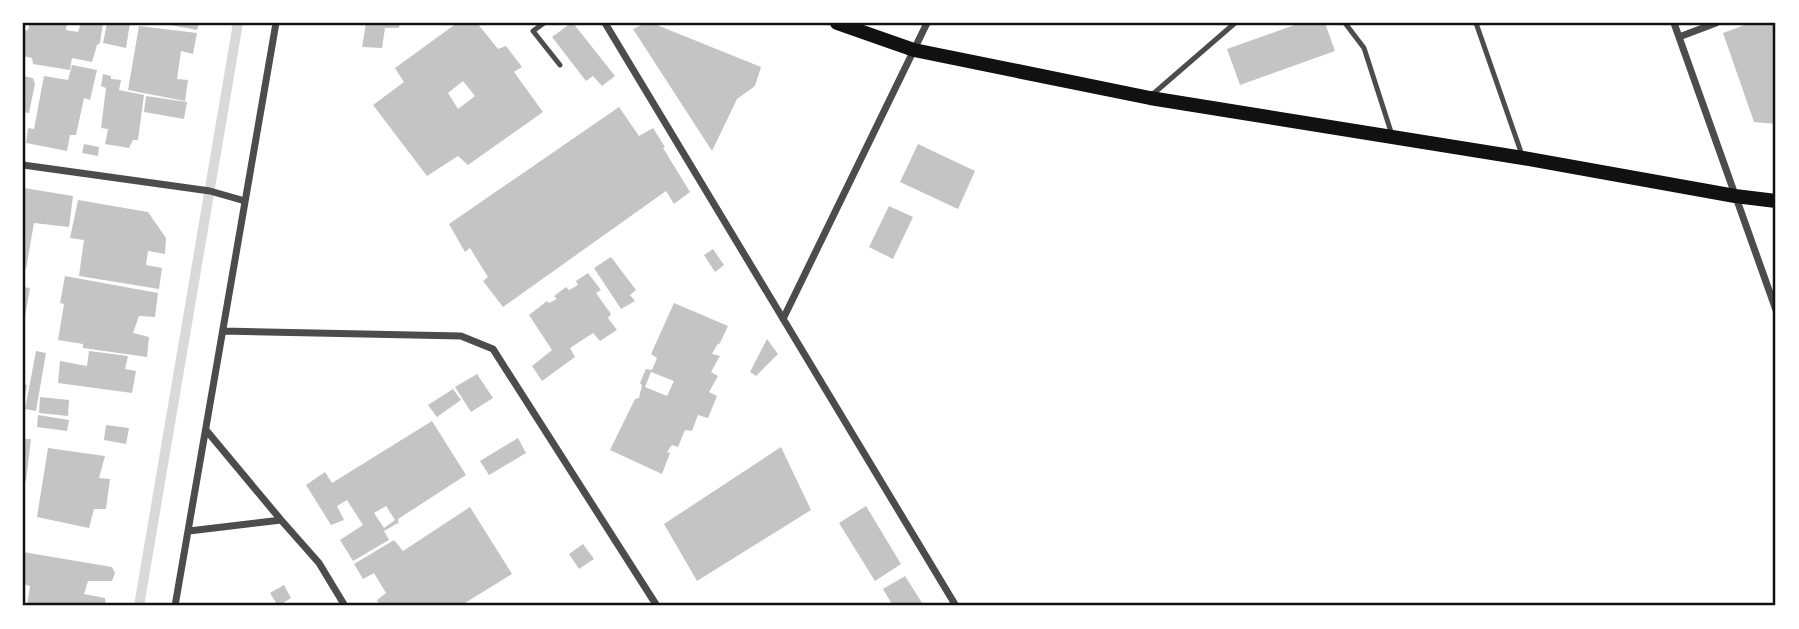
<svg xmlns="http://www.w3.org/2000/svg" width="1799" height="629" font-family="Helvetica,sans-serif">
<rect width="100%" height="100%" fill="#fff"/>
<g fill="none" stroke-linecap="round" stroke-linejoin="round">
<path stroke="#d9d9d9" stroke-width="10" d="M139 606 238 23"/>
</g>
<path fill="#c4c4c4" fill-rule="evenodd" d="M30 23H67L66 30 78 32 81 23H103L100 43 97 45 92 62 72 58 70 70 33 64 32 58 23 56 24 31 28 30Z
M107 23H130L126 48 103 43Z
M165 23H199L197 30 165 24Z
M366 23H400L399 28H385L382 48 362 47Z
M457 23H477L498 49 506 46 522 67 514 72 543 112 468 165 458 156 427 176 373 105 404 82 395 68ZM463 81 475 96 458 109 448 93Z
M571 23H573L615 76 602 86 593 76 586 81 552 37Z
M645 23H652L761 67 755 86 737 99 712 151 633 29Z
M1300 23H1325L1335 51 1240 85 1227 49Z
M1750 23H1776V124L1754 122 1723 33Z
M139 26 197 33 193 54 181 51 177 79 188 80 185 101 128 90Z
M72 65 97 70 90 100 84 98 76 135H70L67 151 26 143 28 128 34 129 44 76 68 80Z
M103 74 111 76V79L121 80 119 90 144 95 138 140H133L129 148 105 144 108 129 101 128 106 88 101 86Z
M23 76 33 78 35 84 29 113 23 112Z
M146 96 187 102 184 119 144 112Z
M619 107 639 136 653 128 665 147 663 148 690 192 674 204 666 191 503 307 483 281 488 277 470 248 465 252 449 224Z
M84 144 99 147 98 156 82 153Z
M918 144 975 171 958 209 900 182Z
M24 188 73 196 69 227 34 223 26 269 23 268Z
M78 200 148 212 166 238 165 254 148 251 146 265 162 268 159 289 79 276 84 240 70 238Z
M889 206 913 217 893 259 869 247Z
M713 249 724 265 715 272 704 255Z
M611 257 636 290 630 295 635 301 621 309 594 268Z
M588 273 601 290 596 293 611 314 608 318 617 330 600 341 593 333 570 348 575 357 542 381 532 366 552 350 529 315 547 301 549 303 557 299 554 296 566 287 569 290 578 285 576 281Z
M65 276 158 293 155 317 139 316 133 333 149 337 147 357 83 348V344L58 340 64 304 60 303Z
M23 287 30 288 24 323 23 322Z
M674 303 728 326 720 343 717 345 712 354 720 356 711 372 718 376 709 392 717 396 708 418 698 415 692 431 685 430 678 447 672 445 667 452 670 453 662 474 610 450 635 399 639 398 642 385 640 383 646 369 652 370 657 358 651 354ZM651 372 674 381 667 396 645 387Z
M767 339 778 354 756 376 750 372Z
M36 351 46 353 36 411 25 409Z
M89 351 128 356 125 369 136 371 132 393 58 383 60 361 87 366Z
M477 374 493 398 471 412 455 387Z
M23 384 27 385 24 401H23Z
M453 389 461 400 437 417 428 405Z
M40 397 69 400 68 416 39 413Z
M38 415 69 420 67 431 37 427Z
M432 421 466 475 398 519 399 525 398 523 384 531 389 540 353 561 340 540 363 525 347 500 337 506 344 520 331 525 306 485 325 472 332 483ZM386 506 395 520 384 528 374 513Z
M106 425 129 428 126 444 104 440Z
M518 438 526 453 489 475 480 461Z
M23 439H31L26 481 23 480Z
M781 447 811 510 697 581 664 524Z
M48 448 105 456 99 478 110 479 106 509H94L89 528 37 517Z
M866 506 901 564 875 581 839 523Z
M470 507 512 574 460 606H380L377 600 386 593 374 573 363 579 354 564 394 540 403 551Z
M583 544 594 559 579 569 569 554Z
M23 552 112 567 115 573 112 581H88L84 594 105 598 106 606H27L30 586 23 584Z
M905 576 924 606H893L883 589Z
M284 585 291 598 278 606 270 593Z"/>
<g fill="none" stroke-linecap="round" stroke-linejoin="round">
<path stroke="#4c4c4c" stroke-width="5" d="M544 23 533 31 560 65
M1345 23 1364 48 1392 135
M1476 23 1522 155
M1153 94 1235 23"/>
<path stroke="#4c4c4c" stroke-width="7" d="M605 23 956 606
M1674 23 1776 310
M1679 37 1716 23
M23 165 210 191 245 201
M783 319 927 23
M223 331 461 336 493 349 657 606
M206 430 281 520
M189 531 281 520 319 563 345 606
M175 606 276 23"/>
<path stroke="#111" stroke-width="14" d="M837 23 914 50 1150 98 1523 158 1735 196 1776 201"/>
</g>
<rect width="1799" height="629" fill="none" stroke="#ffffff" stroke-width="49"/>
<rect x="24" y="24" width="1750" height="580" fill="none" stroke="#111" stroke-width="2.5"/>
</svg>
